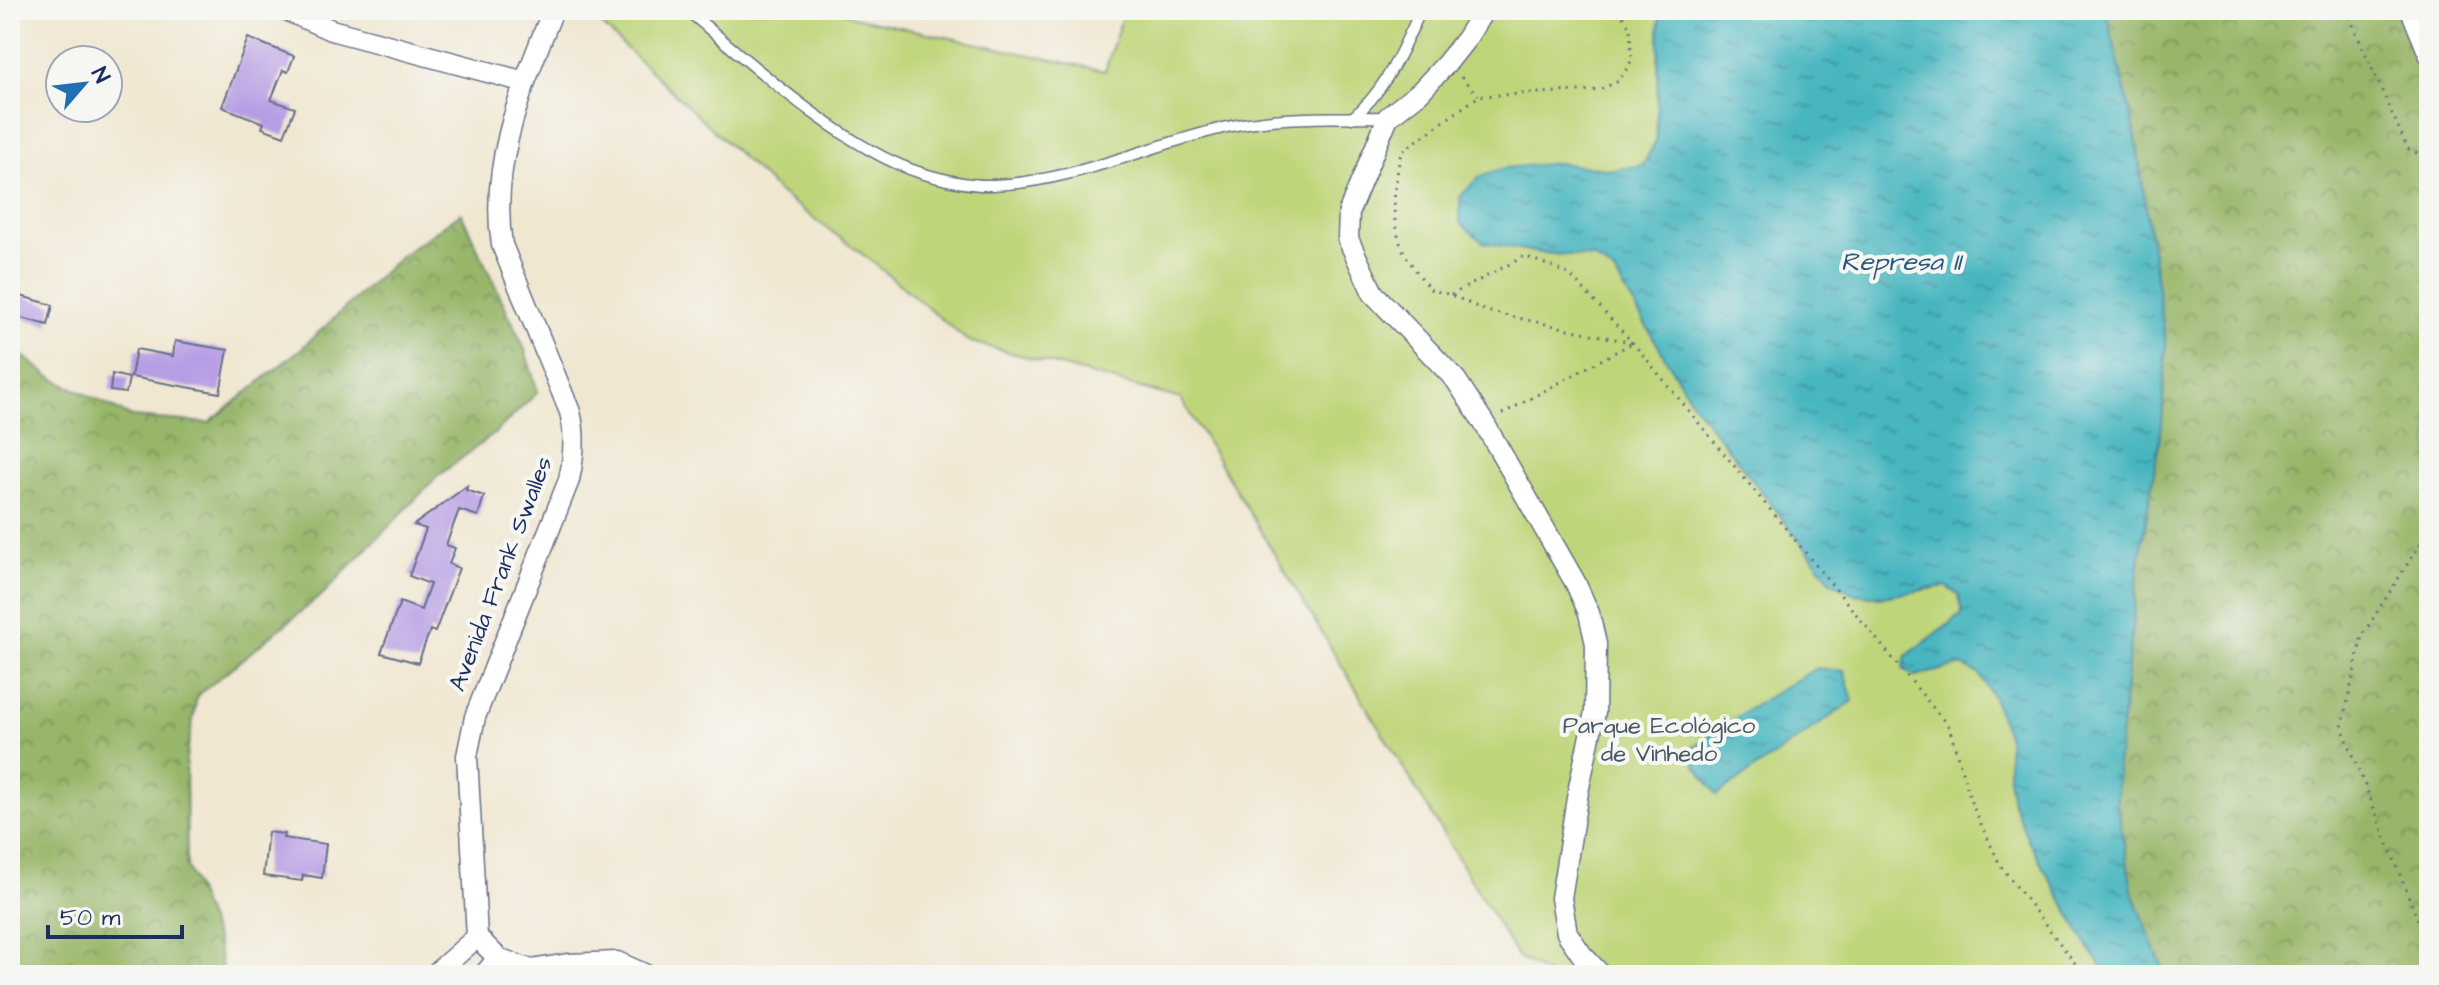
<svg xmlns="http://www.w3.org/2000/svg" width="2439" height="985" font-family="'Architects Daughter',sans-serif">
<defs>
<pattern id="forest-crowns" width="20" height="18" patternUnits="userSpaceOnUse" patternTransform="scale(2)"><rect width="20" height="18" fill="#97b669"/><path d="M2 6a3 3 0 1 1 6 0M12 15a3 3 0 1 1 6 0" fill="none" stroke="#7a945a"/></pattern>
<pattern id="water-ripples" width="26" height="14" patternUnits="userSpaceOnUse" patternTransform="scale(2)"><rect width="26" height="14" fill="#47b6c0"/><path d="M2 4q2-2 4 0t4 0M15 11q2-2 4 0t4 0" fill="none" stroke="#3a949f"/></pattern>
</defs>
<rect width="100%" height="100%" fill="#f6f6f2"/>
<filter id="ink" filterUnits="userSpaceOnUse"><feTurbulence type="fractalNoise" baseFrequency=".0125" numOctaves="2"/><feDisplacementMap in="SourceGraphic" scale="16" xChannelSelector="R" yChannelSelector="G"/><feConvolveMatrix kernelMatrix="1 2 1 2 8 2 1 2 1" color-interpolation-filters="sRGB"/></filter>
<filter id="wash" filterUnits="userSpaceOnUse"><feTurbulence type="fractalNoise" baseFrequency=".006" numOctaves="4" result="noise"/><feDisplacementMap in="SourceGraphic" scale="32" xChannelSelector="R" yChannelSelector="G"/><feGaussianBlur stdDeviation="1.8" result="paint"/><feColorMatrix in="noise" values="0 0 0 0 0 0 0 0 0 0 0 0 0 0 0 0 0 1.4 0 .05"/><feComposite in="paint" operator="in"/></filter>
<g filter="url(#wash)">
<rect width="100%" height="100%" fill="#f0e7d1"/>
<path fill="url(#forest-crowns)" stroke="#597264" stroke-width="2" d="M2106 10H2404L2429 71V639L2419 662 2429 695V975H2165L2132 890 2117 804V751L2140 556 2162 424 2166 344 2135 132Z
M461 213 524 347 538 392 495 433 437 477 324 593 197 696 186 759 187 866 218 944 223 975H10V346L50 377 132 417 209 423 303 347 401 256Z"/>
<path fill="#bfd579" stroke="#6d826c" stroke-width="2" d="M593 10H841L853 17 1105 71 1124 10H1660L1656 141 1643 165 1614 170 1558 163 1483 242 1535 252 1595 258 1615 273 1691 401 1831 581 1855 594 1882 597 1945 586 1959 595 1962 614 1906 656 1916 676 1962 665 1979 674 1993 697 2008 738V778L2012 801 2028 840 2087 945 2108 975H1548L1517 956 1181 399 968 341 869 259 782 195 592 16Z"/>
<path fill="url(#water-ripples)" stroke="#31728f" stroke-width="2" d="M1660 10H2106L2135 132 2166 344 2162 424 2140 556 2117 766V804L2132 890 2165 975H2108L2087 945 2028 840 2012 801 2008 778V738L1993 697 1979 674 1962 665 1915 676 1903 669 1906 656 1962 615 1959 595 1945 586 1882 597 1854 594 1831 581 1691 401 1615 273 1594 258 1535 252 1483 242 1460 223V197L1479 177 1504 168 1558 163 1614 170 1643 165 1656 141Z
M1816 668 1844 671 1853 701 1717 795 1686 752 1744 712Z"/>
<g id="blocks">
<path fill="#b79ee4" d="M248 38 294 56 288 72 283 70 271 100 295 108 284 136 262 128 264 123 222 107Z
M10 293 53 305 48 325 10 315Z
M175 341 228 350 220 393 131 377 136 349 173 356Z
M112 374 129 378 126 393 110 391Z
M467 486 466 490 484 496 478 516 459 510 446 545 455 548 449 564 459 568 435 632 430 630 418 663 381 653 400 602 421 610 430 584 409 576 426 529 414 525Z
M268 832 284 834 283 838 326 844 322 878 303 875 302 881 263 876Z"/>
</g>
</g>
<g filter="url(#ink)">
<use href="#blocks" fill-opacity="0" stroke="#666f86" stroke-width="2"/>
<g fill="none" stroke-linecap="round" stroke-linejoin="round">
<g stroke="#666f86" stroke-width="13">
<path id="lane" d="M687 10C750 63 843 148 921 173 944 180 969 186 993 185 1072 182 1147 146 1223 128 1277 115 1332 118 1387 117
M1352 118C1387 90 1402 49 1421 10"/>
</g>
<g stroke="#666f86" stroke-width="23">
<path id="street" d="M286 10 331 30 525 82
M1484 10 1466 39 1447 63 1420 92 1388 117 1349 211 1348 239 1373 293 1456 380 1484 423 1575 582 1589 613 1596 644 1595 712 1578 792 1561 898 1567 933 1582 955 1601 975
M2411 10 2429 54
M477 937 467 756 475 717 569 480C574 457 576 435 570 412L502 245C489 162 523 86 553 10
M477 937 498 958 531 970 568 964 617 962 646 975
M434 975 477 937
M484 975 498 958"/>
</g>
<path stroke="#666f86" stroke-width="3" stroke-dasharray="2 6" stroke-linecap="butt" d="M1618 10 1630 27 1632 60 1619 81 1599 90 1479 96 1401 152C1395 185 1388 219 1404 252 1411 265 1421 277 1429 289L1451 295 1486 311 1633 343
M2346 10 2408 149 2429 158
M1461 77 1478 95
M1451 295 1525 256 1569 274 1633 343 1949 727 1971 802 2000 865 2084 975
M1502 414 1632 343
M2429 530 2362 636 2342 727 2429 948"/>
<use href="#lane" stroke="#fff" stroke-width="10"/>
<use href="#street" stroke="#fff" stroke-width="20"/>
</g>
</g>
<g text-anchor="middle" dominant-baseline="central" stroke-width="8" stroke-linejoin="round" paint-order="stroke">
<g font-size="24" fill="#1b2f5e" stroke="#f6f6f2">
<text transform="translate(501 574) rotate(-69)">Avenida Frank Swalles</text>
</g>
<g font-size="24" fill="#445865" stroke="#f6f6f2">
<text x="1659" y="726">Parque Ecológico<tspan x="1659" dy="28">de Vinhedo</tspan></text>
</g>
<g font-size="26" font-style="italic" fill="#28587b" stroke="#f6f6f2">
<text x="1901" y="262">Represa II</text>
</g>
</g>
<rect width="2439" height="985" fill="none" stroke="#f6f6f2" stroke-width="40"/>
<g transform="translate(84 84) rotate(62)"><circle r="38" fill="#f6f6f2" stroke="#9ea6b7" stroke-width="2"/>
<path d="M0-6L14 30L0 20L-14 30Z" fill="#1f6fb2"/>
<text y="-12" font-size="22" font-weight="bold" text-anchor="middle" fill="#1b2f5e">N</text>
</g>
<path d="M48 925v12h134v-12" fill="none" stroke="#1b2f5e" stroke-width="4"/>
<text x="60" y="925" font-size="24" fill="#1b2f5e" stroke="#f6f6f2" stroke-width="6" paint-order="stroke">50 m</text>
</svg>
